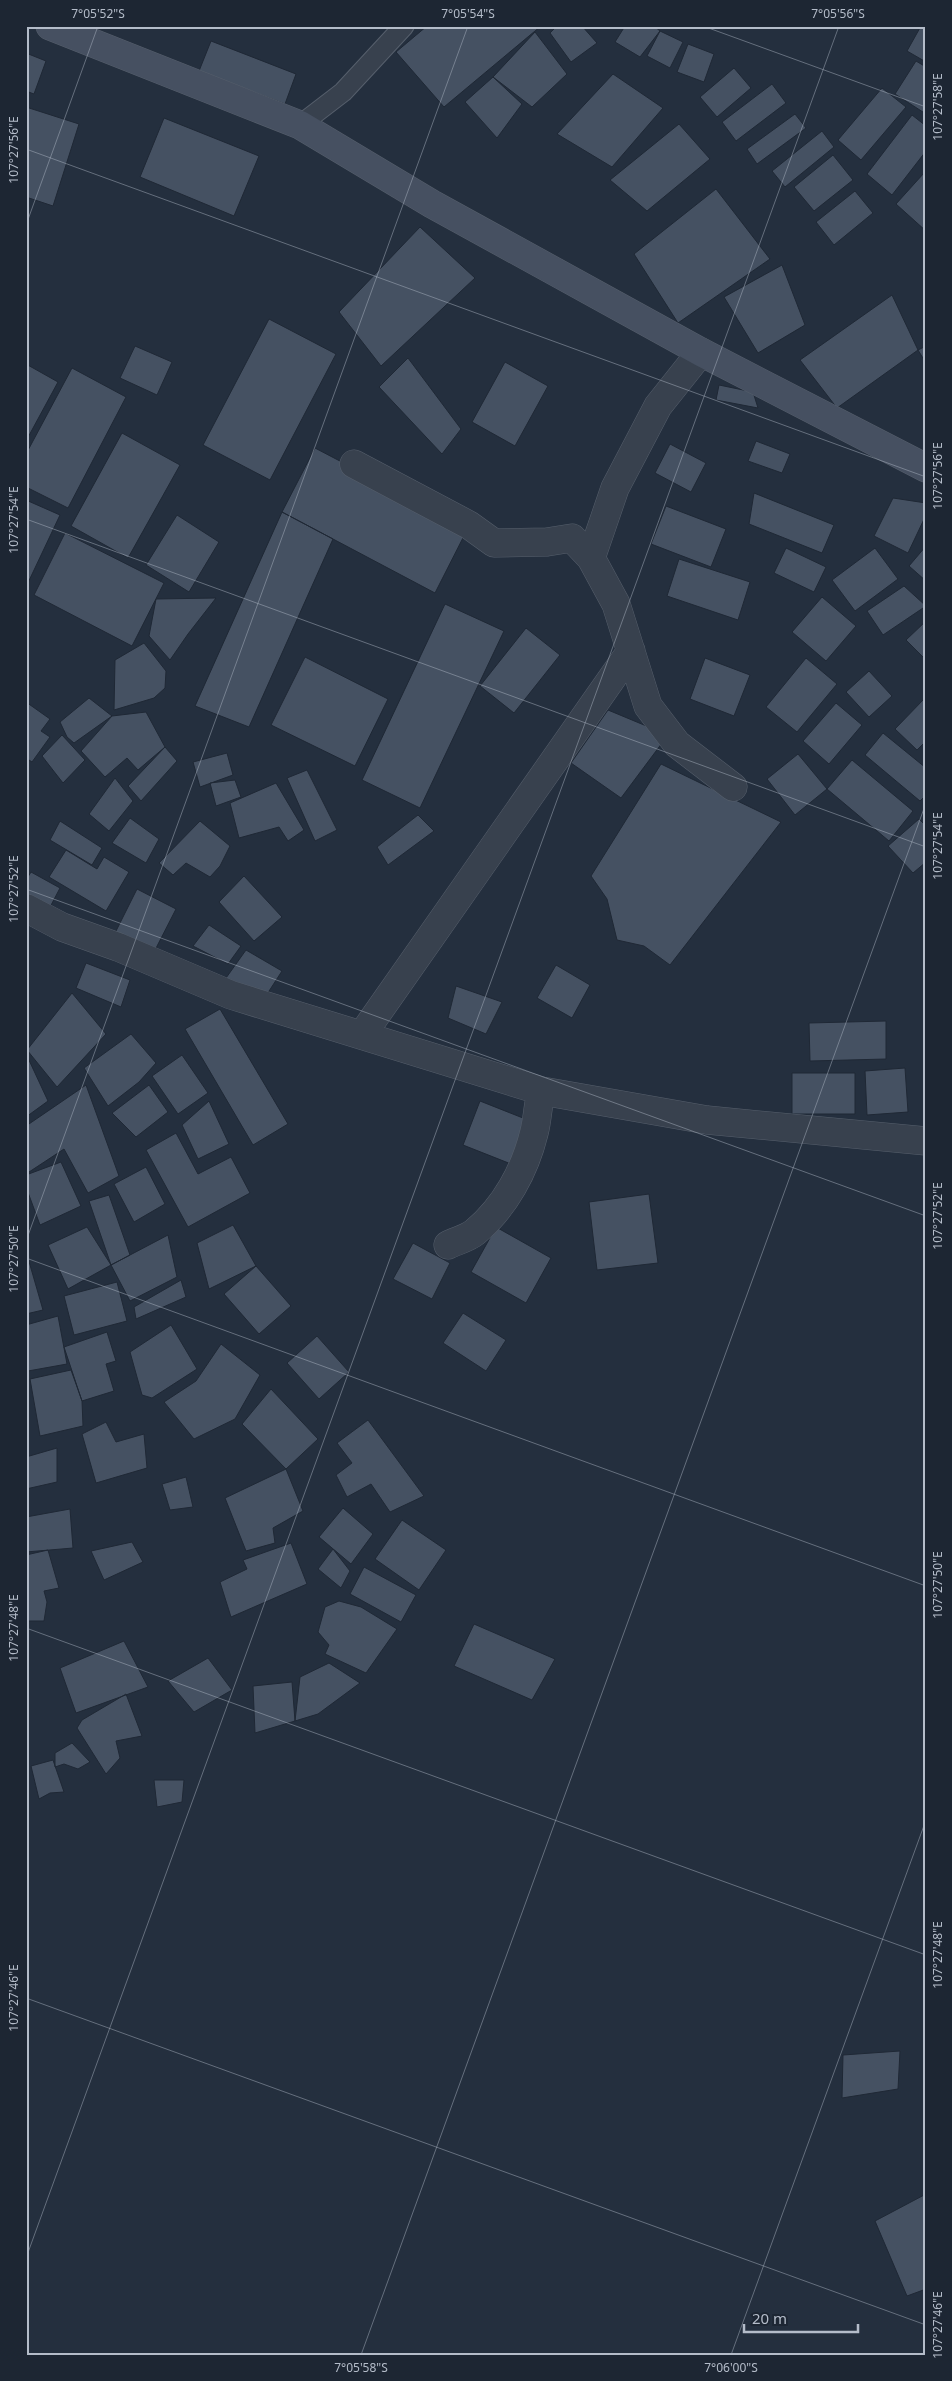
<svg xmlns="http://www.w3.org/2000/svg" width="952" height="2381" font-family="'Noto Sans',sans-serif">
<rect width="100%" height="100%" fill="#242f3e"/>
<path fill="#455162" stroke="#1f2835" d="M427 26H541L444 107 396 52Z
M557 26H582L597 43 571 62 550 33Z
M625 26H654L660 31 640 57 615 42Z
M921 26H926V62L907 51Z
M660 31 683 42 670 68 647 56Z
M535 32 567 74 532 107 493 77Z
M211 41 296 74 285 104 199 71Z
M688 44 714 54 704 82 677 72Z
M26 53 46 61 34 94 26 91Z
M916 61 926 67V114L895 94Z
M734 68 751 88 717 117 700 97Z
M613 74 663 108 612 167 557 134Z
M493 77 522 104 497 138 465 102Z
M772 84 786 103 736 141 722 122Z
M882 88 906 107 861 160 838 140Z
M26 107 79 124 53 206 26 197Z
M795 114 806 128 757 164 747 149Z
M912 115 926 126V151L892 195 867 174Z
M164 118 259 156 234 216 140 177Z
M679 124 710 159 647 211 610 180Z
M822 131 834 147 785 187 772 171Z
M833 155 853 180 814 211 794 187Z
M924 173 926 175V231L896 204Z
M716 189 770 259 678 323 634 254Z
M855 191 873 213 834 245 816 222Z
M420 227 475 278 381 366 339 312Z
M782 265 805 325 758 353 724 297Z
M892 295 918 350 837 408 800 360Z
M269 319 336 354 270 480 203 445Z
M135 346 172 362 157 395 120 378Z
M926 346V363L918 350Z
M408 358 461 429 442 454 379 387Z
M505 362 548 386 515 446 472 422Z
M26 364 58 382 26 441Z
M72 368 126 397 68 508 26 487V454Z
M719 385 753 392 758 408 716 400Z
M122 433 180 465 128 558 71 526Z
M756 441 790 454 782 473 748 461Z
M670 444 706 463 691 492 655 473Z
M315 448 468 528 435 593 282 512Z
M754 493 834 525 822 553 749 524Z
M893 498 926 503V515L908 553 874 536Z
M26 500 60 515 26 587Z
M666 506 726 529 711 567 651 544Z
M282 512 333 539 249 727 195 706Z
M177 515 219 542 189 592 146 565Z
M65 533 164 583 132 646 34 595Z
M926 546V581L909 566Z
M786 548 826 567 814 592 774 573Z
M875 548 898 579 855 611 832 580Z
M679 559 750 582 738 620 667 596Z
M904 586 926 606 883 635 867 611Z
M822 597 856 626 826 661 792 632Z
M216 598 188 634 170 660 149 636 156 599Z
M445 604 504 631 420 808 362 780Z
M926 621V660L906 640Z
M526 628 560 655 514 713 480 686Z
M144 643 166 671 165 688 154 698 114 710 115 660Z
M305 657 388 699 355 766 271 725Z
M705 658 750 675 734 716 690 699Z
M806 658 837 684 797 732 766 707Z
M869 671 892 696 869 717 846 692Z
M89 698 112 716 74 743 67 737 60 722Z
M923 700 926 703V741L917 750 895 729Z
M26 702 50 719 41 731 50 737 32 762 26 758Z
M836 703 862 725 829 764 803 741Z
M608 710 668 735 621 798 571 763Z
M146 712 165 747 138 770 127 758 105 777 81 751 112 716Z
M883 733 926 768V795L920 801 865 755Z
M62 735 85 760 63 783 42 756Z
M165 747 177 761 141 801 128 786Z
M227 753 233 775 200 787 193 762Z
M798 754 827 789 795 815 767 779Z
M852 760 913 811 889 841 827 789Z
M661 764 781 822 670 965 644 946 617 940 607 899 591 876Z
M307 770 337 830 315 841 287 778Z
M115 778 133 801 109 831 89 814Z
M235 780 241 797 216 806 210 783Z
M276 783 304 830 288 841 279 827 239 838 230 803Z
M418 815 434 831 388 865 377 847Z
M130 818 159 839 146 863 112 843Z
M919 819 926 826V862L913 873 888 846Z
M60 821 102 848 92 865 50 840Z
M200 821 230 846 220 866 210 877 186 863 173 875 159 863Z
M66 850 97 869 104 857 129 872 106 911 49 877Z
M31 872 60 888 48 911 26 900V880Z
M244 876 282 917 254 941 219 902Z
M137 889 176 909 152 956 113 937Z
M209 925 241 946 228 964 193 946Z
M246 950 282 971 262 1002 226 978Z
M86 963 130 980 121 1007 76 988Z
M556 965 590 985 572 1018 537 998Z
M456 986 502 1002 486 1034 448 1018Z
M72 993 106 1034 57 1087 27 1050Z
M220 1009 288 1124 253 1145 185 1029Z
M886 1021V1059L810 1061 809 1023Z
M131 1034 156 1063 139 1082 108 1106 84 1068Z
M182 1055 208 1093 178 1114 152 1076Z
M28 1058 48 1101 26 1117V1059Z
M905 1068 908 1112 867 1115 865 1071Z
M792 1073H855V1114H792Z
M86 1085 119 1176 88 1193 64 1149 26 1174V1126Z
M149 1085 168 1112 136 1137 112 1113Z
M209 1101 229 1144 198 1159 182 1125Z
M480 1101 528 1120 511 1164 463 1145Z
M176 1133 198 1174 231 1157 250 1193 188 1227 146 1150Z
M61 1162 81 1206 40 1225 26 1187V1175Z
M146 1167 165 1204 134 1222 114 1184Z
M649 1194 658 1263 597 1270 589 1202Z
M109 1195 130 1255 111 1265 89 1201Z
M233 1225 256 1266 209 1289 197 1243Z
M87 1227 111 1265 68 1289 48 1245Z
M496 1227 551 1258 526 1303 471 1272Z
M168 1235 177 1277 130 1301 111 1265Z
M413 1243 450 1263 432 1299 393 1279Z
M26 1258H28L43 1310 26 1314Z
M256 1266 291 1306 259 1334 224 1294Z
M181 1280 186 1297 136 1319 134 1307Z
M117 1282 127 1321 74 1335 64 1296Z
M463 1313 506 1340 486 1371 443 1343Z
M58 1316 67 1364 28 1371 26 1325Z
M171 1325 197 1369 152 1398 142 1395 130 1352Z
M107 1332 116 1361 106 1364 114 1391 82 1401 64 1347Z
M317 1336 349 1372 319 1399 287 1363Z
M221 1344 260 1375 235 1419 194 1439 164 1402 196 1381Z
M71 1370 82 1401 83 1426 40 1436 30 1379Z
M271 1389 318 1439 286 1469 242 1424Z
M368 1420 424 1496 390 1512 371 1484 347 1497 336 1475 352 1463 337 1443Z
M106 1422 116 1442 144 1434 147 1468 96 1483 82 1434Z
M57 1448V1482L26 1489V1457Z
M286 1469 303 1511 273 1528 275 1543 246 1551 225 1498Z
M186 1477 193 1507 170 1510 162 1484Z
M343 1508 373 1534 351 1564 319 1537Z
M70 1509 73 1548 26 1552V1517Z
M402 1520 446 1550 419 1590 375 1559Z
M132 1542 143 1562 104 1580 91 1551Z
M291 1543 307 1584 231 1617 220 1582 247 1569 243 1560Z
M333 1549 350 1571 341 1588 318 1569Z
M48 1550 59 1588 44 1591 47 1602 44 1621H26V1555Z
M364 1567 416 1595 401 1622 350 1594Z
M339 1601 361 1607 397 1629 366 1673 325 1654 329 1645 318 1632 325 1607Z
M474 1624 555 1659 532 1700 454 1666Z
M124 1641 148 1687 76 1713 60 1668Z
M208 1658 232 1690 194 1712 168 1681Z
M329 1663 360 1683 318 1714 295 1721 300 1677Z
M292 1682 295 1721 255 1733 253 1686Z
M126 1694 142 1736 116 1741 120 1758 106 1774 77 1728 82 1720Z
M72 1743 90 1762 78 1769 64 1764 55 1767V1753Z
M53 1760 64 1792 50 1793 39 1799 31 1766Z
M154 1780H184L182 1802 157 1807Z
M900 2051 898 2089 842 2098 843 2055Z
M926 2194V2289L907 2296 875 2221Z"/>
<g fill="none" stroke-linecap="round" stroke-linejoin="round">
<g stroke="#565f6c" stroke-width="21">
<path id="lane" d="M300 125 343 92 404 26"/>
</g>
<g stroke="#565f6c" stroke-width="29">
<path id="street" d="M701 352 658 406 615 488 591 558 616 604 648 706 677 744 733 787
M354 464 469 525 494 543 547 542 572 538 591 558
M26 908 62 927 118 947 231 995 542 1091 707 1120 926 1141
M362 1035 631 651
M448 1245C456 1241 468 1238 475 1232 505 1207 525 1170 534 1133 538 1119 537 1105 542 1091"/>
</g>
<g stroke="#565f6c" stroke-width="29">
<path id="secondary" d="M50 26 300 125 432 204 701 352 926 468"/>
</g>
<use href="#lane" stroke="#38414e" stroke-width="19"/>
<use href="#street" stroke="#38414e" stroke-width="28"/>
<use href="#secondary" stroke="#465061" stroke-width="28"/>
</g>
<path fill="none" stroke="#b4bcc9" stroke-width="1" stroke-opacity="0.45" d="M703 26 926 107M26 149 926 477M26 225 98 26M26 519 926 847M26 889 926 1216M26 1241 468 26M26 1258 926 1586M26 1628 926 1955M26 1998 926 2325M26 2258 839 26M361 2355 926 803M731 2355 926 1820"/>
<rect width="952" height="2381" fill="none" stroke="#1d2633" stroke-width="55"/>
<path d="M744 2324v8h114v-8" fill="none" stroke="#b4bcc9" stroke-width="2.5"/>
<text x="752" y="2324" font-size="15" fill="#b4bcc9" stroke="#1d2633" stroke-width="4" paint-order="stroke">20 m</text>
<rect x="28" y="28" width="896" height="2326" fill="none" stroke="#b4bcc9" stroke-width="2"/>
<g font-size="12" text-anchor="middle" fill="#b4bcc9">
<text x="98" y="18">7°05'52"S</text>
<text x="468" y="18">7°05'54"S</text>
<text x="838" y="18">7°05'56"S</text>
<text transform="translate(938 107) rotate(-90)" y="4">107°27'58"E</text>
<text transform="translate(14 150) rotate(-90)" y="4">107°27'56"E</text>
<text transform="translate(938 476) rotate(-90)" y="4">107°27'56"E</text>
<text transform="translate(14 520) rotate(-90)" y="4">107°27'54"E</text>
<text transform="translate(938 846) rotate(-90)" y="4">107°27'54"E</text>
<text transform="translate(14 889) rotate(-90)" y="4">107°27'52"E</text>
<text transform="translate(938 1216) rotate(-90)" y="4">107°27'52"E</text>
<text transform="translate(14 1259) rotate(-90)" y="4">107°27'50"E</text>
<text transform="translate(938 1585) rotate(-90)" y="4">107°27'50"E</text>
<text transform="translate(14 1628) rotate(-90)" y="4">107°27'48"E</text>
<text transform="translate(938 1955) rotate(-90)" y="4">107°27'48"E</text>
<text transform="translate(14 1998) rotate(-90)" y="4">107°27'46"E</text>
<text transform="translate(938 2325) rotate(-90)" y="4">107°27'46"E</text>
<text x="361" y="2372">7°05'58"S</text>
<text x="731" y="2372">7°06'00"S</text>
</g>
</svg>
